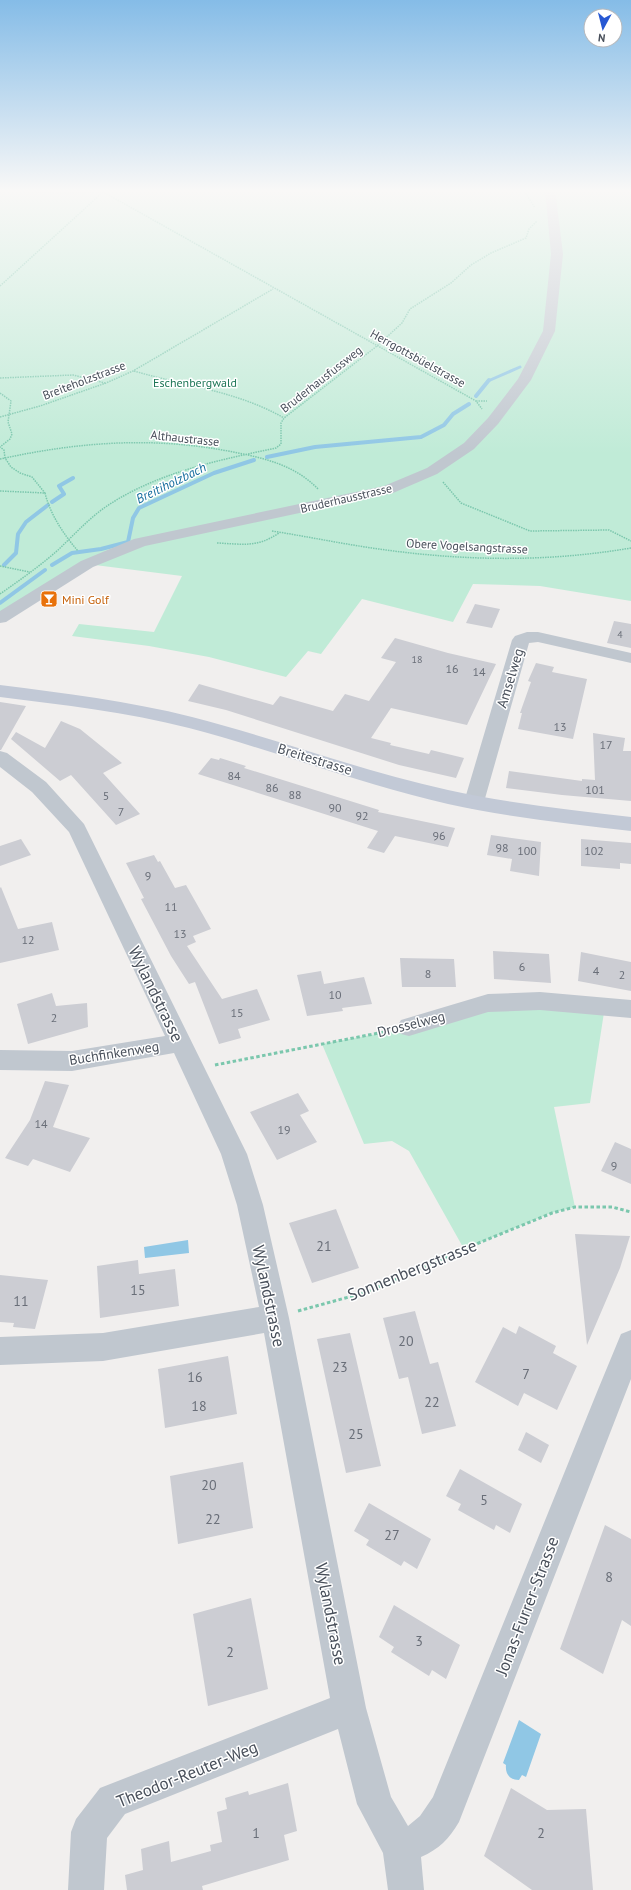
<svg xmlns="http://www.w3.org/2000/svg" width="631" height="1890" font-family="'PT Sans',sans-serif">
<rect width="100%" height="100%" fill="#f1efee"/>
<path fill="#c0ebd7" d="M0 189H631V601L540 586 473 584 453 622 362 599 321 654 308 651 286 677 209 657 149 646 72 636 79 624 154 632 182 576 87 564 0 616Z
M488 1003 605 1006 590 1103 554 1107 575 1207 551 1213 464 1249 409 1151 392 1141 364 1144 322 1044 409 1028Z"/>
<path fill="#90c7e5" d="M188 1240 189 1253 145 1258 144 1247Z
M519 1720 541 1734 526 1777 522 1775 519 1780C510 1780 505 1774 506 1765L503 1763Z"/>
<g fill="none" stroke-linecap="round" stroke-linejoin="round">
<path stroke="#90c7e5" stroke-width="3" d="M488 381 520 367"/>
<path stroke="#90c7e5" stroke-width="4" d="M476 396 489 380
M267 457 315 447 421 437 444 425 453 414 469 404
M52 502 64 494 59 486 73 478
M4 565 16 553 18 534 26 522 48 505
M52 565 72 553 101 549 128 542 133 518 139 508 214 473 254 460
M0 603 45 570"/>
</g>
<path fill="#cccdd3" d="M475 604 500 609 492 628 466 623Z
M614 621 631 624V648L607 643Z
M395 638 448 653 496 664 467 725 391 708 371 738 391 743 390 745 429 754 431 750 464 758 456 778 399 765 226 710 188 701 199 684 273 705 280 696 333 711 345 694 369 701 396 662 381 658Z
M536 663 554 667 552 672 587 679 573 739 518 729 522 713H520L531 682 528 681Z
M0 702 26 706 1 750H0Z
M61 721 80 729 122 763 103 773 140 814 116 825 71 775 60 781 11 739 16 732 45 748Z
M593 733 625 738 623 751H631V801L562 795 506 788 509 771 582 781V779L595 780Z
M211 758 219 760 220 758 246 766 244 768 379 810 378 812 455 828 448 847 395 836 384 853 367 848 378 831 198 774Z
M491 835 541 842 539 876 510 871 512 859 487 855Z
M21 839 31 855 0 866V846Z
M581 839 631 843V864L620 863V869L581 866Z
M154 855 158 862 160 861 175 888 186 885 211 929 193 936 196 942 187 946 222 999 257 989 270 1020 238 1029 241 1038 219 1044 195 982 189 984 171 956 141 899 144 898 126 863Z
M1 887 18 929 52 922 59 950 0 963V888Z
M493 951 549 954 551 983 494 979Z
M581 952 631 962V991L578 981Z
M400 958 454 959 456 987H402Z
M321 971 324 984 364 977 372 1004 342 1008 343 1011 307 1016 297 975Z
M52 993 56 1006 87 1003 88 1027 28 1044 17 1004Z
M45 1081 69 1085 53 1127 90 1138 70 1172 33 1159 28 1166 5 1158 30 1120Z
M298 1093 309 1111 300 1115 317 1142 277 1160 250 1112Z
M615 1142 631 1149V1184L601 1171Z
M336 1209 359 1268 312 1283 289 1223Z
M575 1234 630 1236 620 1268 587 1345Z
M138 1260 139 1274 175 1269 179 1306 100 1318 97 1266Z
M0 1275 48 1280 35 1329 13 1327 14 1323 0 1322Z
M415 1311 430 1364 438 1362 456 1426 422 1434 408 1377 399 1379 383 1318Z
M519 1326 556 1346 553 1353 577 1366 557 1410 524 1393 518 1406 475 1382 503 1327 516 1334Z
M350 1333 381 1466 346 1473 317 1339Z
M228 1356 237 1414 165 1428 158 1369Z
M526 1432 549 1445 541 1463 518 1450Z
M243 1462 253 1528 178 1544 170 1476Z
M460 1469 522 1504 510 1533 496 1525 494 1530 458 1510 461 1504 446 1496Z
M369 1503 431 1539 417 1569 404 1561 401 1566 366 1545 369 1540 354 1531Z
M605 1525 631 1539V1626L622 1620 603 1674 560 1649Z
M251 1598 268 1689 208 1706 193 1614Z
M394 1605 460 1645 446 1679 432 1670 429 1676 391 1652 394 1647 379 1637Z
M288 1783 297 1831 284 1835 289 1860 202 1886 203 1890H127L125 1875 143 1870 141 1849 169 1841 171 1862 211 1851 210 1845 222 1842 217 1812 227 1809 225 1798 248 1791 249 1795Z
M511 1788 547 1810 586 1809 593 1890H532L484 1856Z"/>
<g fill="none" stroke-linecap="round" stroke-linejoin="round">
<path stroke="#7bc7ad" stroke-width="1.5" stroke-dasharray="1.5 1" stroke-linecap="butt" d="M98 189 476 401 482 409
M523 189 535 208
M0 190 58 193 103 192 107 189
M0 286 103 192
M134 371C185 386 237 391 284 418
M0 378 73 375 105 383
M0 393 11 401 8 422 12 434 10 439 0 447 4 450 5 458 11 467 20 473 32 477 45 493
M476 401H487
M0 417 40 406 106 383 133 371 273 289
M0 459C79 442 153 436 233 452 264 458 295 465 318 489
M443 482 461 503 530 531 609 530 631 541
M0 491 45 493C50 514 64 535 78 551
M272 531C310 537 348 545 386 550 468 561 549 562 631 548
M217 543C242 544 257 548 279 533
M0 566 30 572
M0 594C20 580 40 566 58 550 75 534 91 516 110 504 160 472 219 460 276 448L281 444V423L284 418 377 346 402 323 410 309 451 283 471 265 491 253 526 238 529 229 537 221"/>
<path stroke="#7bc7ad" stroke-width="3" stroke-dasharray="3.5 2.5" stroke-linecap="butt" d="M215 1065 389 1031
M298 1311 367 1292 464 1249 552 1213 575 1207H612L631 1212"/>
<path fill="#c0c7cf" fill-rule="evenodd" d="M545 189H555L563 254 555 331 531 380 498 424 474 449 437 474 393 493 145 546 93 567 6 622 0 623V611L81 561 134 539 384 486 427 468 464 443 488 418 518 379 543 331 551 254Z
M527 632H538L631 653V663L538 642 529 643 484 802 481 807 474 809 467 807 464 802 512 640 515 636Z
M0 751 7 753 46 782 84 824 247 1154 263 1205 289 1318 366 1708 391 1797 408 1826 420 1816 433 1797 597 1392 621 1334 631 1330V1379L459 1822C449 1839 439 1849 421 1857L424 1890H388L383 1853 357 1804 338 1729 125 1814 107 1838 104 1890H68L71 1832 76 1819 100 1788 330 1698 264 1333 103 1361 0 1365V1337L103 1333 259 1307 237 1205 221 1154 174 1053 72 1071 0 1070V1050L72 1051 165 1036 69 832 32 792 0 767Z
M540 992 631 1000V1018L540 1010 488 1012 409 1036 401 1034 397 1027 401 1020 488 994Z"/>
<path fill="#c2c9d6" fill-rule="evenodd" d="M0 685C64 693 129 701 192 717 278 739 361 771 448 790 508 803 570 810 631 817V831C570 824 508 817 448 804 360 784 276 751 189 728 127 712 63 705 0 697Z"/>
</g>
<linearGradient id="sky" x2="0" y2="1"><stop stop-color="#85bce7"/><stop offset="0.42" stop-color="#f9f8f7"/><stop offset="1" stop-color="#f9f8f7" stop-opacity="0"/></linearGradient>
<rect width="631" height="454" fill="url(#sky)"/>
<defs>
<g id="bar-square" transform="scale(0.9)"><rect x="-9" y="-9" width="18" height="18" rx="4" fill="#e8710a" stroke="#fff"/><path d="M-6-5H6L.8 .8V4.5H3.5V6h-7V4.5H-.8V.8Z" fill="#fff"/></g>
</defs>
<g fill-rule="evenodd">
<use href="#bar-square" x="49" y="599"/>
</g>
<g text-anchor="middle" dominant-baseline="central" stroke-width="3" stroke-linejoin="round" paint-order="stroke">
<g font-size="10" fill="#696e78">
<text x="620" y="634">4</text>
<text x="417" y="659">18</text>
</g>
<g font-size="12" fill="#484f5a" stroke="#fff">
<text transform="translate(418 358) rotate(29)">Herrgottsbüelstrasse</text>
<text transform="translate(321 379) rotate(-38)">Bruderhausfussweg</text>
<text transform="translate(84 380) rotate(-21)">Breiteholzstrasse</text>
<text transform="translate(185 438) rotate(6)">Althaustrasse</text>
<text transform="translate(346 498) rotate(-13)">Bruderhausstrasse</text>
<text transform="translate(467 546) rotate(3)">Obere Vogelsangstrasse</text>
</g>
<g font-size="12" fill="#1e7657" stroke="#fff">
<text x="195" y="382">Eschenbergwald</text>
</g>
<g font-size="12" fill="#c56008" stroke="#fff" text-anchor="start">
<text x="62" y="599">Mini Golf</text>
</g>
<g font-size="12" fill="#696e78">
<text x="452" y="668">16</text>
<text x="479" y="671">14</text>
<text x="560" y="726">13</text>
<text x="606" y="744">17</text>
<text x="234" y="775">84</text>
<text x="272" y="787">86</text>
<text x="595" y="789">101</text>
<text x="295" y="794">88</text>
<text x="106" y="795">5</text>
<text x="335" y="807">90</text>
<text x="121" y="811">7</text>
<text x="362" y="815">92</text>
<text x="439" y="835">96</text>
<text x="502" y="847">98</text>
<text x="527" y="850">100</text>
<text x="594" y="850">102</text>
<text x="148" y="875">9</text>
<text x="171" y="906">11</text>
<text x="180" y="933">13</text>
<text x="28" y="939">12</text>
<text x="522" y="966">6</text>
<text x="596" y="970">4</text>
<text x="428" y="973">8</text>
<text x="622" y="974">2</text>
<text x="335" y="994">10</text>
<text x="237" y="1012">15</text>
<text x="54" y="1017">2</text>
<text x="41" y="1123">14</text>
<text x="284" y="1129">19</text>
<text x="614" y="1165">9</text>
</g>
<g font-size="13" font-style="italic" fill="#176e9e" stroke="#fff">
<text transform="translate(171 483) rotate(-26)">Breitiholzbach</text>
</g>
<g font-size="14" fill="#484f5a" stroke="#fff">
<text transform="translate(510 678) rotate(-73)">Amselweg</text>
<text transform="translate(315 759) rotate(17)">Breitestrasse</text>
<text transform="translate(411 1024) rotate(-14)">Drosselweg</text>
<text transform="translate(114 1053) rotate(-9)">Buchfinkenweg</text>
</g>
<g font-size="14" fill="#696e78">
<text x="324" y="1246">21</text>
<text x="138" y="1290">15</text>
<text x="21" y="1301">11</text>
<text x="406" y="1341">20</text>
<text x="340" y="1367">23</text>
<text x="526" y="1374">7</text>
<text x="195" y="1377">16</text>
<text x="432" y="1402">22</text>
<text x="199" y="1406">18</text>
<text x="356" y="1434">25</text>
<text x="209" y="1485">20</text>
<text x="484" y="1500">5</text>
<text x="213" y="1519">22</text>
<text x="392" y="1535">27</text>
<text x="609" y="1577">8</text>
<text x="419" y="1641">3</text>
<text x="230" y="1652">2</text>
<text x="256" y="1833">1</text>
<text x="541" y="1833">2</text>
</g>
<g font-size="17" fill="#484f5a" stroke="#fff">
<text transform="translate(156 994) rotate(64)">Wylandstrasse</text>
<text transform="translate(412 1270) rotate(-22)">Sonnenbergstrasse</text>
<text transform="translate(269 1296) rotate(78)">Wylandstrasse</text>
<text transform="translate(527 1606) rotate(-69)">Jonas-Furrer-Strasse</text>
<text transform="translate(331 1614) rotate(79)">Wylandstrasse</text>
<text transform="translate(187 1774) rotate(-22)">Theodor-Reuter-Weg</text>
</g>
</g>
<g transform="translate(603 28) rotate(187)"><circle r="19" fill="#ffffff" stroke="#b6b9bd"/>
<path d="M0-3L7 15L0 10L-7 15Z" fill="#2758d3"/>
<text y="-6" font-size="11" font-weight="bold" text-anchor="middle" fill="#484f5a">N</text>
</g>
</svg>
